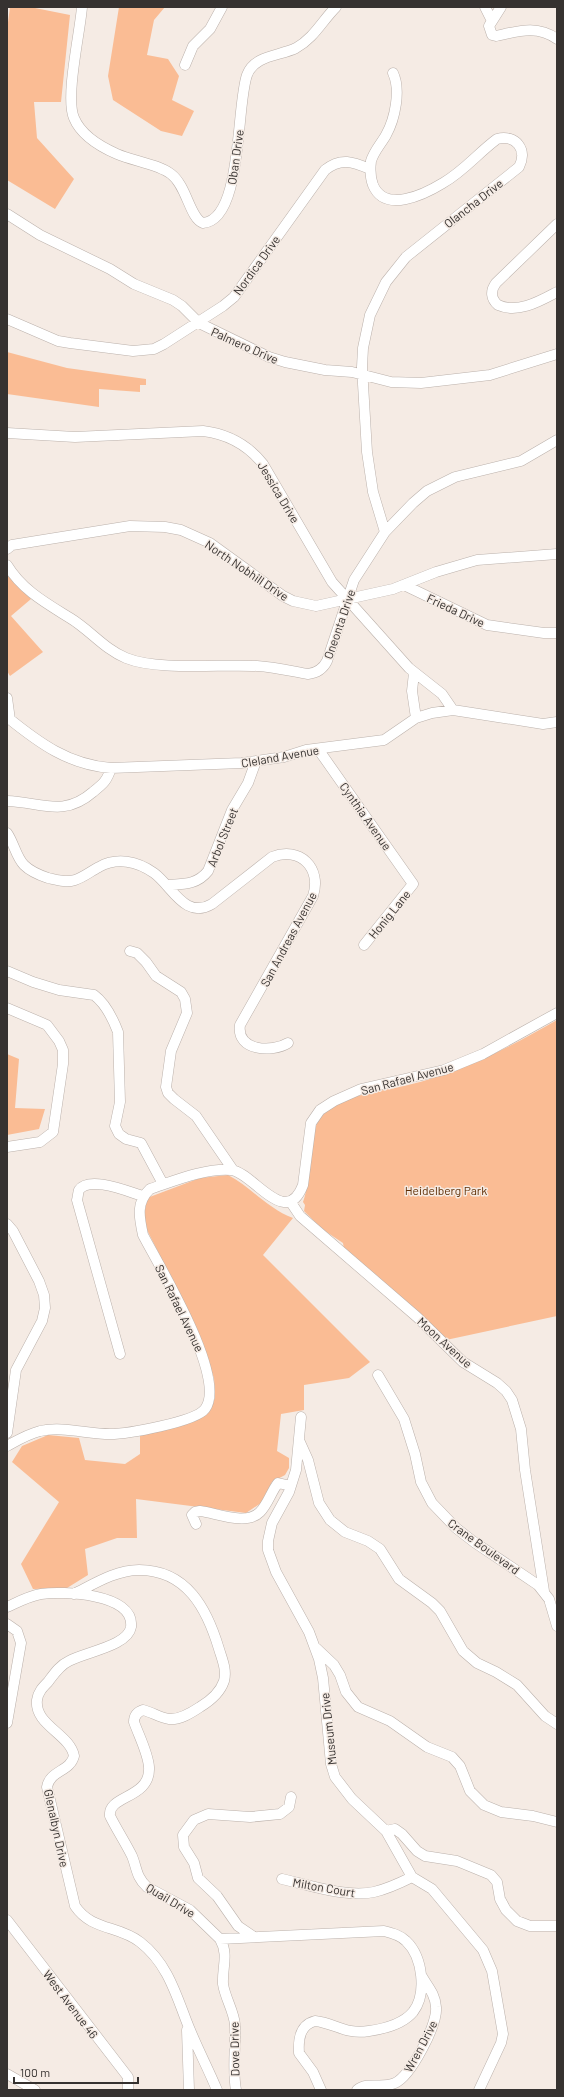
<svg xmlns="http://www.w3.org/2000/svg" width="564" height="2097" font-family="Barlow,sans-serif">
<rect width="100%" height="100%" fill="#f5ebe4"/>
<path fill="#fabc94" d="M10 7H30L70 15 61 102H34L37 138 74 179 55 209 7 180V30Z
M119 7H165L154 20 147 55 168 59 179 76 172 100 194 111 182 136 161 131 113 100 108 76Z
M7 352 67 368 146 379V385H140V392L99 389V407L7 394Z
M7 575 31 599 11 616 43 652 10 676 7 671Z
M557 1020V1316L446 1340 344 1249 343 1243 322 1229 304 1211 305 1205 303 1202C312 1179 308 1135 319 1120 333 1099 368 1093 390 1089 452 1077 503 1051 557 1020Z
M7 1054 19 1059 15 1108 45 1109 39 1129 7 1135Z
M228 1175C251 1187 268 1209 293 1218L263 1255 370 1362 349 1378 304 1385V1410L281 1414 277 1451 289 1458V1468L285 1475 272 1482 261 1503 246 1513 136 1499 137 1538H117L85 1549 88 1575 67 1588 33 1589 21 1564 59 1502 12 1462 22 1446 48 1435 79 1438 85 1460 125 1464 140 1454V1434L210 1408 215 1398 214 1378 192 1320 143 1222 147 1198 200 1178Z"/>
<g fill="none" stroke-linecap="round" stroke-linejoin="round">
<g stroke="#bbb1ab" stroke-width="11">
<path id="minor" d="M82 7C80 33 65 97 74 118 81 135 101 147 117 154 133 161 158 164 171 174 187 186 190 219 203 223 243 220 236 105 247 75 254 55 280 56 296 48 314 38 322 21 336 7
M485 7 492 21
M501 7 489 26 492 35 496 36C519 31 537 25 557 39
M185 65 193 46 210 29 222 7
M7 214 40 235 110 269 134 284 173 300 182 306 199 323 269 357 285 362 325 370 352 372 391 382 421 383 490 375 557 354
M557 224 496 283C490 291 491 299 498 305 518 314 540 301 557 292
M7 319 58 341 70 343 133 351 154 349 164 344 223 306 234 297 325 170C341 157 353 162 370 169
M7 433 75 437 203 431C228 434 247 444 263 464L332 582 409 668 442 694 453 710
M385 532 373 492 367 452 362 367 363 348 370 315 386 282 406 257 519 167C528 150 516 134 497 139 478 153 464 171 443 183 425 194 385 214 373 185 370 177 370 169 371 161 374 151 381 144 386 135 395 119 401 90 393 73
M7 549 12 545 130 526 165 527 181 530 210 543 283 596 293 601 316 606 393 589 436 572 477 560 557 554
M7 565C22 590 46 603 70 618 90 630 104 649 126 658 158 671 220 664 257 666 274 667 291 671 308 674 317 673 323 669 327 661L354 580 385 532 413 503 427 491 455 477 521 461 557 440
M404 585 487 625 544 633H557
M414 673 412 691 416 718
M7 698 10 720
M7 717C39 743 69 765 111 768L242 763 284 757 306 750 384 740 416 718 432 713 453 710 543 724 557 722
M318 749 413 884 364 945
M7 801C41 802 63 818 93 792 103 784 107 781 111 768
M7 833C14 843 16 857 24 865 31 872 39 875 48 878 57 880 66 883 75 880 84 877 91 871 99 867 117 857 137 861 154 873 172 886 185 920 212 904L272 857C300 846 322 868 313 896L240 1025C236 1051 272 1053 288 1043
M167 885C183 884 197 885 208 871L232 810 248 783 256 761
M130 951 137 953 146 962 156 976 181 992 185 999 187 1013 171 1051 166 1087 168 1093 174 1099 196 1116 233 1170
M7 971 33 982 59 990 94 995C105 1003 113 1019 118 1032L120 1102 115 1126 119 1134 126 1139 141 1143 163 1184
M7 1008 47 1025 59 1041 63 1050V1064L53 1132 40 1142 7 1147
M290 1201 300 1216 417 1317 463 1362 497 1383 506 1391 512 1400 521 1429 525 1470 544 1591
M7 1224 13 1231 39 1281 44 1295 45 1308 42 1321 16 1370 7 1433
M120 1354 77 1200C78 1197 78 1192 79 1190 89 1175 129 1192 143 1196
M378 1375 404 1419 415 1454 421 1482 432 1503 456 1528 474 1542 538 1585 549 1599 557 1626
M301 1417 296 1470 289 1492 272 1523 268 1541V1550L276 1572 309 1632 319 1659 323 1678 331 1764 335 1777 352 1799 386 1831 412 1877 432 1889 483 1950 492 1971 503 2034 501 2043 479 2090
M299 1440 308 1460 319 1503 330 1520 345 1532 368 1541 380 1549 399 1579 432 1603 440 1611 463 1651 477 1663 496 1672 517 1685 545 1716 557 1724
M7 1446C18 1440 28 1434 40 1431 63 1426 87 1434 110 1434 127 1434 195 1422 205 1409 228 1379 159 1266 143 1235 139 1217 136 1202 150 1189 174 1181 205 1168 231 1170 253 1172 286 1230 303 1185L311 1123 320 1110 334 1101 361 1089 444 1070 483 1054 557 1013
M196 1524 192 1515 195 1512 200 1511C217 1513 246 1526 260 1512 268 1504 271 1492 278 1483L291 1486
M74 1594C94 1584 116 1570 139 1570 187 1570 207 1609 219 1649 222 1659 227 1670 224 1681 220 1693 210 1701 200 1707 191 1713 180 1720 169 1719 160 1718 152 1712 143 1710 137 1712 134 1716 134 1722 139 1736 148 1753 149 1767 151 1799 107 1795 110 1816 117 1830 125 1842 132 1856 137 1868 136 1877 147 1887L190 1910 220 1939 384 1931C392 1933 400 1935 406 1941 423 1957 427 1994 413 2012 403 2024 383 2029 369 2031 345 2035 335 2023 315 2021 300 2025 298 2039 299 2053L313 2072 321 2090
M7 1607C18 1602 29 1596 41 1594 62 1591 135 1593 131 1627 128 1646 85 1652 69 1661 60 1665 54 1674 48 1682 43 1687 38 1692 37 1700 34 1725 70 1734 74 1756 70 1772 50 1770 47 1787L75 1906C92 1931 118 1925 140 1942 166 1962 175 1991 186 2020 195 2044 207 2066 217 2090
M7 1624 17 1631 21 1643 7 1723
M316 1648 334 1665 340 1675 346 1692 358 1707 390 1721 427 1747 452 1757 460 1766 470 1791 484 1805 501 1812 533 1816 557 1822
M386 1831 395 1829 402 1834 417 1851 425 1856 457 1861 491 1875 497 1882 500 1899 506 1910 517 1921 530 1926H557
M282 1879C309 1885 347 1898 374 1892 387 1889 400 1883 412 1877
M7 1920 128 2077V2090
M254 1937 238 1926 217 1896 198 1878 194 1863 184 1847 183 1835 194 1820 208 1814 250 1817 280 1814 289 1807 291 1797
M220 1939C229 1955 222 1967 223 1984 225 1998 234 2011 235 2025 236 2047 232 2068 236 2090
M187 2030 189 2090
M7 2074 35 2090
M357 2090C368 2081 382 2089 395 2083 411 2076 438 2024 436 2007 435 1993 427 1986 421 1975"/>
</g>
<use href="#minor" stroke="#fff" stroke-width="10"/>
</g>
<g text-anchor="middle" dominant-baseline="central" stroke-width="3" stroke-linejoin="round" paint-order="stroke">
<g font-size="12" fill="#363230" stroke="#f5ebe4">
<text transform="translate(235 157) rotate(-82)">Oban Drive</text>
<text transform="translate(473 203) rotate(-38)">Olancha Drive</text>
<text transform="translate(256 265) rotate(-54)">Nordica Drive</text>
<text transform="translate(245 345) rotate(24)">Palmero Drive</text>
<text transform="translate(279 492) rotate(59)">Jessica Drive</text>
<text transform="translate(247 570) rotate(34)">North Nobhill Drive</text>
<text transform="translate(456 610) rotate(25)">Frieda Drive</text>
<text transform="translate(339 624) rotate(-71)">Oneonta Drive</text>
<text transform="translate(280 756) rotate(-10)">Cleland Avenue</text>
<text transform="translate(366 816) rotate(55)">Cynthia Avenue</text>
<text transform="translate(222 837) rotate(-68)">Arbol Street</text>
<text transform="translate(389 914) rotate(-51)">Honig Lane</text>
<text transform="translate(288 939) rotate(-62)">San Andreas Avenue</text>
<text transform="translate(407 1078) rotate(-15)">San Rafael Avenue</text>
<text transform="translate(180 1308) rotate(64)">San Rafael Avenue</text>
<text transform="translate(445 1342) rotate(42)">Moon Avenue</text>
<text transform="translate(484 1546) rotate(36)">Crane Boulevard</text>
<text transform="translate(328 1729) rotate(-96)">Museum Drive</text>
<text transform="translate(57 1828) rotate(78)">Glenalbyn Drive</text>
<text transform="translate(324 1887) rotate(10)">Milton Court</text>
<text transform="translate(171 1900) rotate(31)">Quail Drive</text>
<text transform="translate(71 2004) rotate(53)">West Avenue 46</text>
<text transform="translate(420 2046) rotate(-62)">Wren Drive</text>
<text transform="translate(234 2049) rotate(-91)">Dove Drive</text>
</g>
<g font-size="12" fill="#5e2e04" stroke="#f5ebe4">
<text x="446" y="1190">Heidelberg Park</text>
</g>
</g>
<rect width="564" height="2097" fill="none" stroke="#363230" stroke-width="16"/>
<path d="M14 2077v6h124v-6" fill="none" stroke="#363230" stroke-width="2"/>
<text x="20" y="2077" font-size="12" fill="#363230" stroke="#f5ebe4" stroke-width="3" paint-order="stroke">100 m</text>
</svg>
